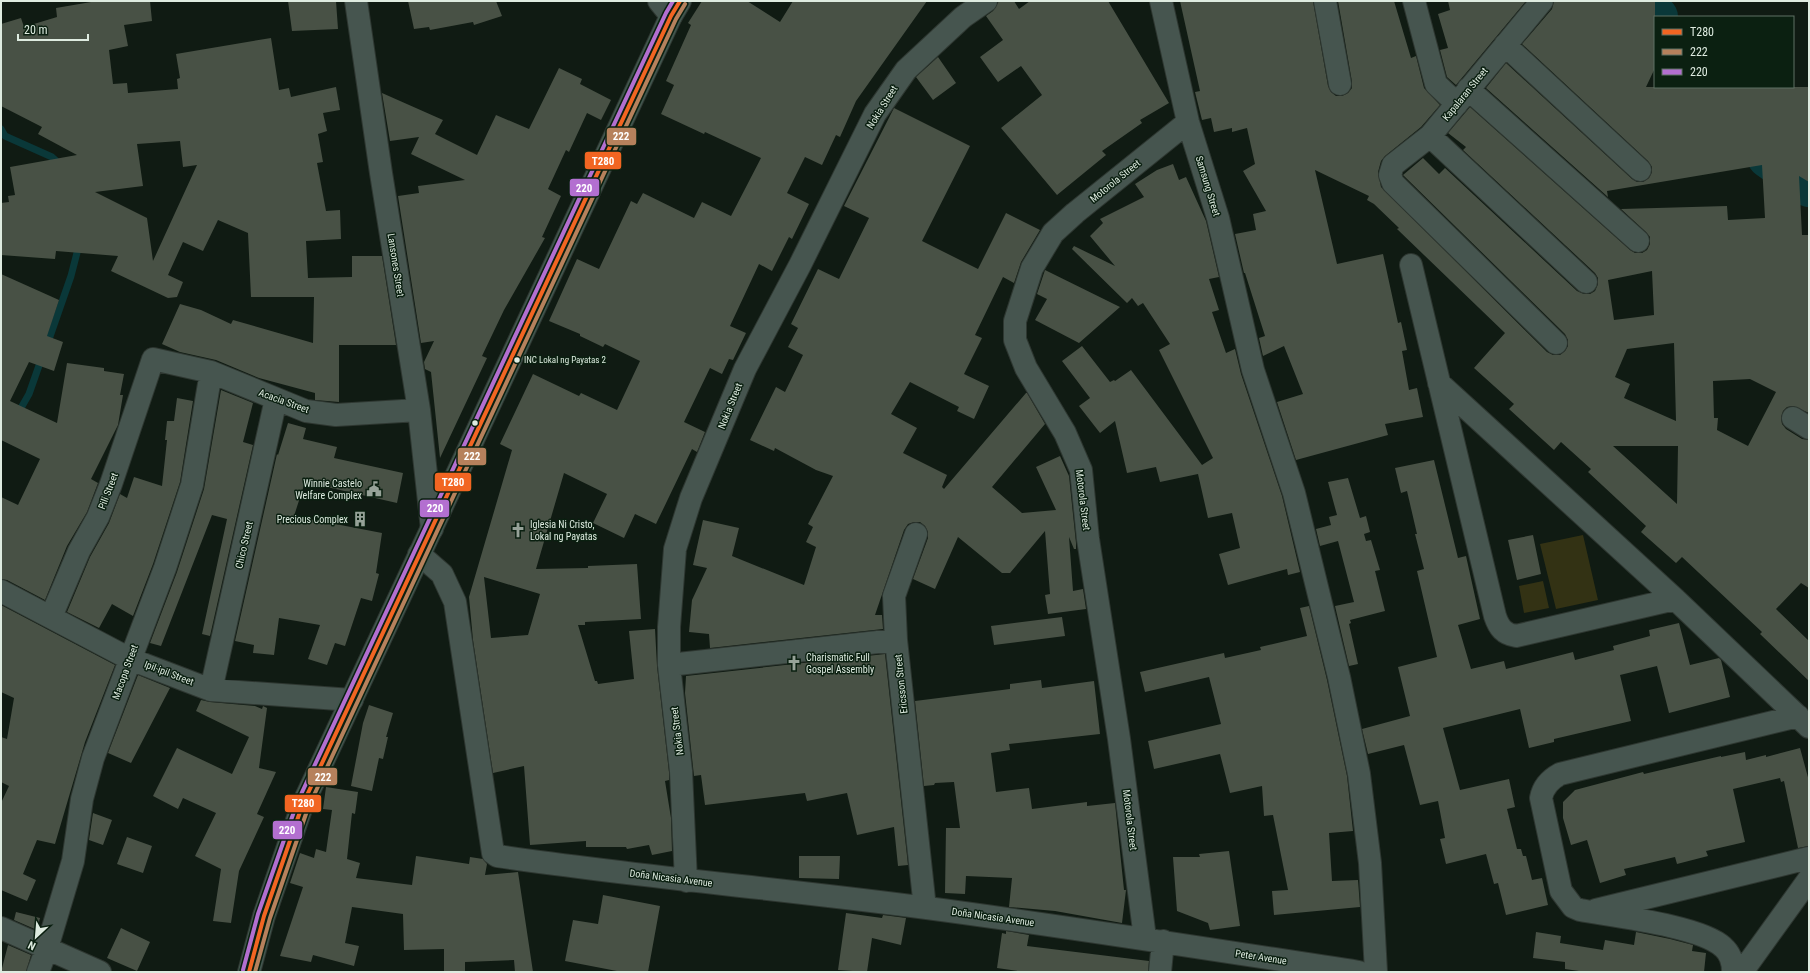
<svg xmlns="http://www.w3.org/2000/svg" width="1810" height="973" font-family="'Roboto Condensed',sans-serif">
<rect width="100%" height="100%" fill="#101b13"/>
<path fill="#333214" d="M1583 535 1598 600 1556 609 1540 544Z
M1543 581 1549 608 1524 613 1519 586Z"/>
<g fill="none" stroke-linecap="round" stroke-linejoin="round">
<path stroke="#0a3839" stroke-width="7" d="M1 129 5 136 52 157 61 165
M47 345 71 276 79 245
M17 415 29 394 42 357"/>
<path stroke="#0a3839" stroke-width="42" d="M1639 1 1657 17
M1721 87 1768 157 1809 186"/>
</g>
<path fill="#485145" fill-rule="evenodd" d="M97 1H150L152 21 124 25 128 46 109 50 113 84 127 83 128 93 178 89 177 79 180 78 176 54 271 38 279 90 289 88 291 97 336 87 340 110 323 113 327 131 318 134 323 162 317 163 326 211 340 210 341 239 306 241 308 278 352 277V256H382L396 345H339V402L315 400V393L259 378 216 360 180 352 162 344 180 304 201 310 231 324 233 320 313 343 314 297H251L248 233 218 220 203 251 183 242 168 275 183 282 177 297 168 298 111 271 118 256 56 251 55 259 1 255V203L9 202 8 196 15 195 10 167 77 155 38 134 42 127 1 106V24L21 18 24 27 57 17 56 8ZM180 141 183 167 197 165 153 261 147 218 95 192 143 186 137 144Z
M288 1H336L338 29 292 31Z
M408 1H496L502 16 474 25 473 22 430 30 429 27 414 29Z
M702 1H747L780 22 793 1H927L856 101 840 137 836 135 822 165 805 157 787 193 809 204 792 239 789 237 772 271 759 264 730 326 746 333 733 360 729 359 722 374 710 368 684 422 705 432 697 452 692 449 656 524 635 514 624 538 593 523 607 494 564 473 536 569 588 568V566L637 564 641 619 585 622V625H578L595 681H597L598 684 634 679 629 631 655 629 657 666 669 772V780L665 781 671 818 672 851 652 855 649 845 627 849 626 847H586V841L530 845 524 766 493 773 473 640 469 597 512 450 500 444 533 374 579 396 581 393 617 410 640 361 605 344 603 347 580 336V334L549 321 577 259 599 269 631 201 637 204 643 193 694 218 702 202 731 216 761 158 705 132 704 134 661 114 674 85 666 81 691 25 688 23ZM484 577 540 594 528 635 491 638Z
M999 1H1014L1019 9 1030 1H1108L1169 103 1140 120 1142 123 1102 151 1106 155 1057 195 1001 128 1042 95 1021 66 998 82 980 57 1003 40 986 16 993 11Z
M1180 1H1313L1328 86 1331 92 1336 96H1342L1348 93 1352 88V82L1338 1H1394L1411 58 1416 56 1424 88 1440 105 1421 127 1385 156 1381 161 1378 172 1381 187 1547 352 1553 355H1560L1565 351 1568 346V340L1565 334 1403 175 1423 158 1439 174 1445 168 1577 291 1584 294H1590L1595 291 1598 284V278L1595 273 1463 150 1466 147 1448 133 1470 107 1630 250 1635 253H1642L1647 250 1650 244V237L1646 232 1621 209 1727 206 1728 220 1765 218 1762 165 1607 191 1608 197 1486 88 1506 63 1632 179 1637 182H1643L1649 178 1652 172V167L1648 161 1522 44 1552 9 1554 1H1655V68L1646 87H1809V182L1799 176 1802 235H1809V413L1793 406 1787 407 1783 411 1781 418 1782 424 1786 429 1802 439 1809 440V588L1801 583 1776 609 1809 641V681L1760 634 1762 632 1682 557 1676 563 1641 532 1646 526 1588 472 1591 469 1561 442 1554 450 1509 409 1514 404 1474 368 1505 333 1397 229 1399 228 1374 204 1367 200 1369 196 1315 170 1337 264 1383 254 1398 323 1401 322 1407 350 1402 351 1409 390 1417 388 1423 417 1385 424 1388 435 1296 460 1277 402 1303 394 1284 346 1263 356 1259 338 1265 336 1245 273H1244L1235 234 1256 230 1253 214 1266 211 1243 171 1255 164 1247 128 1232 132V128L1214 132 1211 118 1202 120 1195 92 1200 91ZM1652 271 1654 315 1614 320 1608 280ZM1674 343 1676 421 1624 398 1630 384 1615 377 1627 349ZM1750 379 1776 392 1748 446 1717 430 1718 418H1714L1713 381ZM1613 446H1678L1677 504Z
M1448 1H1526L1456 85 1447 77 1440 50 1448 48 1438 14 1450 10Z
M938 57 956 83 933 100 916 77Z
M559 68 582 79 580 84 611 100 601 120 587 113 569 152 566 150 548 189 561 196 542 237 545 238 504 310 482 356 487 358 440 458 431 372 425 369 424 362 434 341 421 343 398 196 419 193 418 186 465 180 411 154 419 137 390 141 382 93 443 120 435 134 477 155 496 115 529 129Z
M894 108 970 146 922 241 978 269 1006 213 1040 230 1021 262 1014 283 1003 277 975 335 982 338 964 374 989 386 974 419 957 411 959 407 910 382 891 414 917 428 903 453 947 475 942 487 944 489 1026 393H1027L1045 424 992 487 1022 513 1056 510 1036 467 1060 456 1069 476 1076 543V549H1074L1069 537 1073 591 1083 589 1086 609 1048 614 1045 595 1050 594 1045 531 1010 573H1002L958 537 935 589 913 579 928 538V532L925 526 920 522H914L908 524 904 530 875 615H882L883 629 710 648 709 634 689 632 692 600 707 568 693 565 703 520 739 528 732 556 804 585 816 547 806 542 813 527 808 524 833 476 816 470 775 448 774 451 750 440 776 387 785 392 803 355 788 347 798 328 791 324 818 269 839 279 869 218 844 206Z
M1173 164 1179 180 1186 177 1206 221 1219 277 1209 279 1219 310 1212 312 1226 353 1235 349 1241 374 1282 496 1300 572 1288 575 1287 569 1228 585 1219 554 1240 548 1232 513 1208 518 1198 474 1160 482 1156 467 1127 473 1115 421 1100 433 1079 406 1090 398 1062 361 1082 346 1110 382 1114 380 1115 381 1131 370 1202 465 1213 458 1159 350 1170 344 1143 303 1138 306 1132 298 1127 303 1072 249 1074 246 1115 266 1090 236 1103 223 1100 219 1144 197 1135 184 1157 170Z
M1045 270 1120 307 1079 343 1035 320 1047 299 1037 294Z
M1 274 59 300 47 336 63 342 54 371 29 362 10 401 57 423 67 363 104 368V371L124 374 120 395H123L118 425 91 479 98 483 87 512 67 546 45 600 7 580 1 579V497L18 505 40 459 1 440Z
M221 390 253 403 243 442 253 445 210 636 202 634 227 519 212 515 161 646 150 643 177 572 204 489Z
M177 398 193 401 180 482 153 564 133 616 112 604 99 628 67 612 90 557 109 523 120 494 127 498 134 477 162 486 167 440H165L167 421H174Z
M288 423 306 428 303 439 337 447 334 458 403 473 397 503 305 482 294 516 382 533 376 573 379 574 372 601 361 598 345 646 335 643 327 665 308 659 320 625 279 618 274 655 253 653 254 645 235 641 277 454 278 455Z
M1434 460 1458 558 1466 556 1480 619 1458 625 1471 669 1504 661 1506 669 1573 652 1575 660 1614 650 1613 646 1650 636 1649 630 1679 623 1690 665 1719 658 1721 660 1730 697 1669 713 1657 666 1620 675 1631 721 1554 739V742L1529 748 1520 709 1443 728 1460 790 1509 779 1515 807 1507 809 1517 849H1521L1523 856H1526L1532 880 1542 878 1548 905 1506 915 1498 883 1494 884 1486 854 1446 864 1440 839 1445 838 1438 801 1420 805 1404 745 1368 754 1362 729 1410 716 1398 667 1437 657 1417 571 1424 569 1415 534H1417L1407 491 1401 493 1395 468Z
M1348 478 1360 518 1366 516 1370 532 1364 534 1366 541 1371 540 1380 570 1375 571 1385 611 1350 620 1351 623 1349 624 1358 664 1349 666 1335 606 1354 602 1338 541 1320 546 1316 529 1331 525 1329 517 1337 515 1328 482Z
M1533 535 1541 574 1517 580 1508 540Z
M1 605 115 665 85 742 55 844 37 840 23 874 36 880 27 901 1 890V803L9 786 1 782V737L7 739 14 698 1 692Z
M1309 606 1327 680 1347 776 1353 831 1329 833 1332 881 1358 880 1360 907 1274 915 1272 891 1288 890 1273 815 1264 816 1262 786 1230 793 1220 754 1154 769 1148 741 1221 724 1209 677 1145 692 1140 672 1224 653 1225 658 1261 650 1260 647 1307 636 1300 608Z
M1062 617 1065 636 994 645 991 626Z
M885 654 908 865 898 866 894 827 857 835 847 793 807 801 805 793 705 805 701 775 694 776 685 693 686 676Z
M138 675 170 688 131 763 108 753Z
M1041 680 1042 688 1094 681 1100 734 1009 744 1010 750 991 753 996 792 1029 788 1032 809 1087 802V806L1115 803 1124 890H1126L1122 923 1055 911 1009 907 1012 878 966 876 965 894 945 893 946 828H960L954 782 935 783 934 785 924 786 915 701 1010 689V684Z
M201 700 210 702 255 706 262 709 263 706 267 708 259 768 276 772 257 814 264 817 239 871 231 923 213 921 221 869 195 856 216 813 183 798 178 809 153 796 177 748 232 774 249 737 196 711Z
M369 705 393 713 386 737H388L383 759 379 758 372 791 351 786 363 723Z
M1800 748 1809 781V846L1798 848 1784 781 1781 782 1780 778 1733 789 1745 842 1706 851 1708 856 1677 864 1675 857 1624 869 1626 875 1600 883 1587 840 1571 845 1563 818V802L1575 790 1643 772 1644 774 1721 756V757L1745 752 1746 760 1766 755V757Z
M326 787 358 792 355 814 352 813 347 859 360 863 356 878 412 885 416 856 469 864 470 857 483 859 487 864 485 875 518 872 533 972H515L514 960 465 962V972H444V949L404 950 403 914 352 907 345 943 359 946 354 966 313 955 311 962 280 956 303 887 290 883 300 853 314 858 316 849 326 852 332 810 323 809Z
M93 813 112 820 103 845 89 840Z
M127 837 152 846 143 873 117 864Z
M1229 851 1240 926 1210 930 1208 923 1177 911 1173 857H1200L1199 854Z
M799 856H840L839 879 799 878Z
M603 895 660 906 648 972H622L565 961 573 920 598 924Z
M16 912 40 918 37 930 14 920Z
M846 913 882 918 883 915 906 918 901 945 872 938 867 972 838 970Z
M121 928 150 942 137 971 107 958Z
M1006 931 1029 935 1027 946 1149 961 1148 972H1024L997 968 1002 933 1006 934Z
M1536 932 1561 936 1560 943 1603 950 1605 940 1634 945 1636 932 1670 939 1693 945 1692 951 1706 953 1704 972H1586L1565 969V962L1533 958Z
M8 945 31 955 26 972H1Z"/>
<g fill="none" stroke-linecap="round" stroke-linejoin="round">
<g stroke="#2e3731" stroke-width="24">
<path id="minor" d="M356 1 381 173 419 410 432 529
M659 1 671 16
M1161 1 1188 122 1218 218 1253 370 1294 493 1339 677 1359 774 1370 863 1376 972
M1325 1 1340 84
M1414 1 1436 84 1457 104
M1542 1 1430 136 1393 165 1390 175 1393 183 1556 343
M1505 45 1640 170
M1468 89 1638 241
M1430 136 1586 282
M1411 265 1495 616C1499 628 1504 634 1516 636L1675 599
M1439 383 1675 599 1809 727
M1793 418 1809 428
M916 534 894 596 896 640 925 908
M419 554 442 574 455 602 493 853 497 856C640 877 784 889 927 908 1071 927 1215 950 1359 972
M1 591 130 659 211 690 352 700
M51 617 79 551 98 517 111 484 153 359 211 372 306 411 336 415 419 410
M669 665 896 640
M211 690 276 399
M686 881 681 771 669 665V627L675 549 691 498 745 369 800 265 875 114 906 70 963 17 986 1
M1596 910 1809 858
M1 928 100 972
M1145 938 1119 739 1088 539 1081 470 1065 433 1026 368 1015 340V321L1032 268 1053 233 1075 213 1188 122
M38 972 47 948 73 861 82 799 93 758 165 568 192 485 211 372
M1160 972 1163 941
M1733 972C1733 963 1730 953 1723 947 1701 926 1613 916 1580 910L1573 907 1561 891 1541 798C1543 787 1549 780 1560 774L1798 716
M1742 972 1809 879"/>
</g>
<g stroke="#2e3731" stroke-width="24">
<path id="major" d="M249 972 264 916 302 806 671 16 680 1"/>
</g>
<use href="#minor" stroke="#46554f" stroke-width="22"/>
<use href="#major" stroke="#42564e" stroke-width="22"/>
<g stroke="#0b2011" stroke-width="7">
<path id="bus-1" d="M249 972 264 916 302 806 671 16 680 1"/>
</g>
<g stroke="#0b2011" stroke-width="7">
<path id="bus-2" d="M255 972 270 918 308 808 676 19 685 4"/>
</g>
<g stroke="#0b2011" stroke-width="7">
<path id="bus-3" d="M243 970 258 914 297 803 666 13 673 1"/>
</g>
<use href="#bus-1" stroke="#f26522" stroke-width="4"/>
<use href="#bus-2" stroke="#b6815c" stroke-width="4"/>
<use href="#bus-3" stroke="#b36fd0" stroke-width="4"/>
</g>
<defs>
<g id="civic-bare" transform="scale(1.2)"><path d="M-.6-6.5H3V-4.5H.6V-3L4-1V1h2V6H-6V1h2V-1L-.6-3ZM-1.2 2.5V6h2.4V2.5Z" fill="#96a298" stroke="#0b2011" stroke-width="2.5" paint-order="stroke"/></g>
<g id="building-bare" transform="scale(1.2)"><path d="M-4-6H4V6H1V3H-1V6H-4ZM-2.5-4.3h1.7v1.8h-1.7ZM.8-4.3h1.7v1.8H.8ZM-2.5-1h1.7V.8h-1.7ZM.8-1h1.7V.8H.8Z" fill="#96a298" stroke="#0b2011" stroke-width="2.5" paint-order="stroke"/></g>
<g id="church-bare" transform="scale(1.2)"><path d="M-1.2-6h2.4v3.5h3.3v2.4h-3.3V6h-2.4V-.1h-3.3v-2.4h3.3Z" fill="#96a298" stroke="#0b2011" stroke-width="2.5" paint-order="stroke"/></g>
</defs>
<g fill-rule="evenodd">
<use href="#civic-bare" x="374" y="489"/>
<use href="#building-bare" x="360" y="519"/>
<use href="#church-bare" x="518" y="530"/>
<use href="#church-bare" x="794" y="663"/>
</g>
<g fill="#deebe0" stroke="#0b2011" stroke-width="1.5">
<circle cx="517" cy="360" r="3.5"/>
<circle cx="475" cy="423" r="3.5"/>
</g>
<g text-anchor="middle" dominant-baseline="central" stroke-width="3" stroke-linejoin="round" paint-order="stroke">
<g font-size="9" fill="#deebe0" stroke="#0b2011" text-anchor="start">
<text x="524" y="360">INC Lokal ng Payatas 2</text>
</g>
<g font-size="10" fill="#deebe0" stroke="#0b2011">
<text transform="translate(1465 94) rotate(-51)">Kapalaran Street</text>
<text transform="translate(882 107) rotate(-58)">Nokia Street</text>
<text transform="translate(1115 181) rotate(-39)">Motorola Street</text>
<text transform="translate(1208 186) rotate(73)">Samsung Street</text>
<text transform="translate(396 265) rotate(81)">Lansones Street</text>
<text transform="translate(284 401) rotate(20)">Acacia Street</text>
<text transform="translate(730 406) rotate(-68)">Nokia Street</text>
<text transform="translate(108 491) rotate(-69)">Pili Street</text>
<text transform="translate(1083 500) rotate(83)">Motorola Street</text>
<text transform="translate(244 545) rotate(-77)">Chico Street</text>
<text transform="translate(125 672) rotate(-70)">Macopa Street</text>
<text transform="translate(169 673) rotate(21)">Ipil-ipil Street</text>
<text transform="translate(901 684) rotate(-96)">Ericsson Street</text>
<text transform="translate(677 731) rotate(-97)">Nokia Street</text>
<text transform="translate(1130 820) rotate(83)">Motorola Street</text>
<text transform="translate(671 878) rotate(7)">Doña Nicasia Avenue</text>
<text transform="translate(993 917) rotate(8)">Doña Nicasia Avenue</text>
<text transform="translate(1261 957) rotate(9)">Peter Avenue</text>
</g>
<g font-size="10" fill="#deebe0" stroke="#0b2011" text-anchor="end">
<text x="362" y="483">Winnie Castelo<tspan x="362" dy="12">Welfare Complex</tspan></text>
<text x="348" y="519">Precious Complex</text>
<text x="530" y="524" text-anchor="start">Iglesia Ni Cristo,<tspan x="530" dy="12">Lokal ng Payatas</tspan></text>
<text x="806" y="657" text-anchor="start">Charismatic Full<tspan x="806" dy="12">Gospel Assembly</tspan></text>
</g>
</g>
<g stroke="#0b2011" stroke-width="1.5">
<rect x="606" y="127" width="31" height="19" rx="4" fill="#b6815c"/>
<rect x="584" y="151" width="38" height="19" rx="4" fill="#f26522"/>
<rect x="569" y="178" width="31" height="19" rx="4" fill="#b36fd0"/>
<rect x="457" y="447" width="30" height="19" rx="4" fill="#b6815c"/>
<rect x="434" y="472" width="38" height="20" rx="4" fill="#f26522"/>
<rect x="419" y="499" width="31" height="19" rx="4" fill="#b36fd0"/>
<rect x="307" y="767" width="31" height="19" rx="4" fill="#b6815c"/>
<rect x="284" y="794" width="38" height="19" rx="4" fill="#f26522"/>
<rect x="272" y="820" width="31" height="20" rx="4" fill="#b36fd0"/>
</g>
<g font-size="11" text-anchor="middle" font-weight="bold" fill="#fff">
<text x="621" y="140">222</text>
<text x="603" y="165">T280</text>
<text x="584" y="192">220</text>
<text x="472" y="460">222</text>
<text x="453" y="486">T280</text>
<text x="435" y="512">220</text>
<text x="323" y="781">222</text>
<text x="303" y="807">T280</text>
<text x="287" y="834">220</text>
</g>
<rect width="1810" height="973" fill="none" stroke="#deebe0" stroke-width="4"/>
<rect x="1654" y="16" width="140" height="72" fill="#0b2011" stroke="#5f7164"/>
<rect x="1662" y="29" width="20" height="6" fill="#f26522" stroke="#5f7164"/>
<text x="1690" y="36" font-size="12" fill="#deebe0">T280</text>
<rect x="1662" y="49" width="20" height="6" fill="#b6815c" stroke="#5f7164"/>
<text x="1690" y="56" font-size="12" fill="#deebe0">222</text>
<rect x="1662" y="69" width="20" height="6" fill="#b36fd0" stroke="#5f7164"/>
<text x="1690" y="76" font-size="12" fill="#deebe0">220</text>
<g transform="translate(36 937) rotate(206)" stroke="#0b2011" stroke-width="3" paint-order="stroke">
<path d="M0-3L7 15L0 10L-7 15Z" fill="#deebe0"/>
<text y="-6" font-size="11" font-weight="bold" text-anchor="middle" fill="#deebe0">N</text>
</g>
<path d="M18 34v6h70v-6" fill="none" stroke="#deebe0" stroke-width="2"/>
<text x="24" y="34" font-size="12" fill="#deebe0" stroke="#0b2011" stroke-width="3" paint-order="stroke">20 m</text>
</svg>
